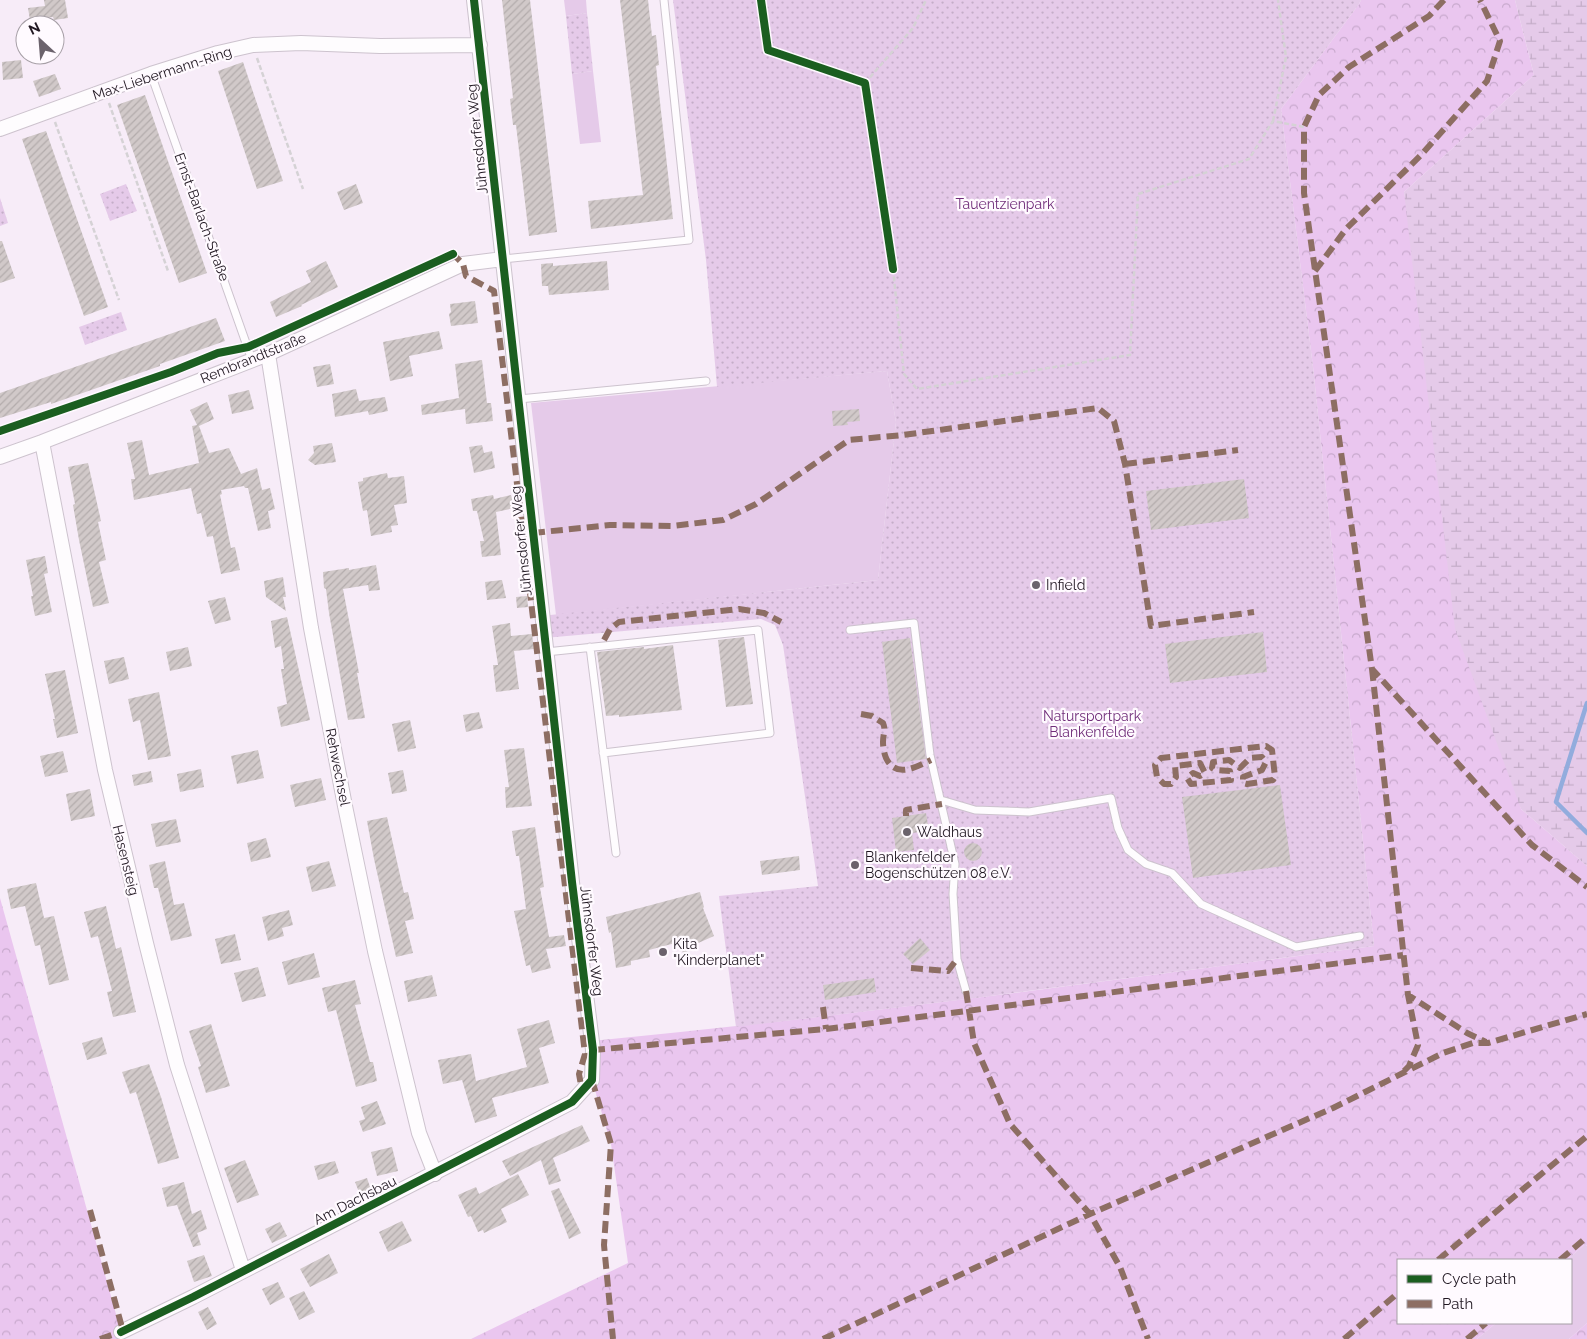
<svg xmlns="http://www.w3.org/2000/svg" width="1587" height="1339" font-family="Raleway,sans-serif">
<defs>
<pattern id="forest-crowns" width="20" height="18" patternUnits="userSpaceOnUse" patternTransform="scale(1.25)"><rect width="20" height="18" fill="#eac6ef"/><path d="M2 6a3 3 0 1 1 6 0M12 15a3 3 0 1 1 6 0" fill="none" stroke="#c8a9cd"/></pattern>
<pattern id="wetland-marsh" width="20" height="14" patternUnits="userSpaceOnUse" patternTransform="scale(1.25)"><rect width="20" height="14" fill="#e5cae9"/><path d="M1 5h8M5 5V1M11 12h8M15 12V8" fill="none" stroke="#c4adc8"/></pattern>
<pattern id="park-dots" width="8" height="8" patternUnits="userSpaceOnUse" patternTransform="scale(1.25)"><rect width="8" height="8" fill="#e5cae9"/><path d="M2 2h.1M6 6h.1" fill="none" stroke="#c4adc8" stroke-width="1.8" stroke-linecap="round"/></pattern>
<pattern id="building-hatch" width="6" height="6" patternUnits="userSpaceOnUse" patternTransform="scale(1.25)"><rect width="6" height="6" fill="#d1c9c9"/><path d="M-1 1l2-2M0 6l6-6M5 7l2-2" fill="none" stroke="#b3acac"/></pattern>
</defs>
<rect width="100%" height="100%" fill="#f7ecf8"/>
<path fill="#e5cae9" d="M564 0H586L587 13 566 16Z
M593 71 601 142 580 144 572 74Z
M887 371 896 422 878 580 556 615 531 403Z
M1585 1244 1587 1246V1323L1569 1339H1477L1496 1323H1571V1260H1567Z"/>
<path fill="url(#forest-crowns)" d="M1361 0H1515L1534 75 1404 192 1521 809 1587 866V1246L1585 1244 1567 1260H1398V1323H1496L1477 1339H471L628 1263 611 1144 592 1080V1041C853 1016 1113 980 1374 946L1313 367 1281 109 1359 4Z
M0 898 121 1332 124 1339H0Z
M1587 1323V1339H1569Z"/>
<path fill="url(#wetland-marsh)" d="M1515 0H1587V866L1521 809 1455 629 1404 192 1534 75Z"/>
<path fill="url(#park-dots)" d="M673 0H1361L1359 4 1281 109 1313 367 1374 946 967 999 736 1027 719 896 818 886 783 645 775 625 761 619 544 638 541 616 878 580 896 422 887 371 717 387 706 260Z
M587 13 593 71 572 74 566 16Z
M126 184 137 211 110 221 100 194Z
M0 198 8 223 0 226Z
M121 312 127 330 85 345 79 327Z"/>
<g fill="none" stroke-linecap="round" stroke-linejoin="round">
<path stroke="#92acdd" stroke-width="4.5" d="M1587 703 1556 802 1587 833"/>
</g>
<path fill="url(#building-hatch)" d="M44 0H65L68 18 54 20 53 17 30 20 28 8 45 6Z
M502 0H530L557 232 529 236 516 125H513L510 99 513 98Z
M620 0H648L652 36 656 35 659 65 656 66 673 219 591 229 588 201 643 195Z
M21 60 23 78 3 80 2 62Z
M243 62 283 181 257 189 218 71Z
M55 74 61 89 39 97 33 81Z
M145 95 207 273 179 283 117 105Z
M46 131 108 307 84 316 22 139Z
M356 184 363 203 344 210 337 192Z
M0 241H2L15 278 0 283Z
M326 261 338 287 301 305 302 306 276 317 270 302 311 282 306 271Z
M607 261 609 290 549 295 548 286H542L541 264 553 263V266Z
M475 301 478 323 451 326 449 314 451 312 450 304Z
M216 318 225 341 160 364V366L51 404V402L0 418V393Z
M439 331 443 349 409 356 413 376 390 381 383 342Z
M482 360 487 403H491L493 421 466 424 465 409 422 415 421 405 459 398 455 364Z
M330 364 334 384 317 387 313 367Z
M356 389 359 401 385 397 388 411 369 415 368 411 335 417 332 394Z
M249 390 254 409 232 414 228 395Z
M207 402 214 419 199 426 209 453 229 448 241 474 257 468 262 490 270 488 275 509 268 511 271 528 258 531 248 488H245L244 486 221 490 222 494 220 495 231 548 235 547 240 570 221 574 213 536 207 537 201 513 197 514 191 488 134 500 131 479H135L127 443 142 440 149 475 199 463 192 426 197 425 190 410Z
M859 409 860 421 847 422 848 425 833 426 832 411Z
M332 443 336 462 315 465 308 460 314 453 313 446Z
M482 445 484 453 492 451 495 468 474 473 469 447Z
M88 463 101 521 98 522 106 560 99 562 109 603 93 607 79 540 73 505 75 504 68 467Z
M387 473 388 478 404 476 407 503 394 505 398 525 391 526 392 532 371 536 367 510 363 511 358 482 363 481V478Z
M1244 479 1249 518 1151 530 1146 491Z
M493 495 494 499 511 495 514 508 496 512 501 555 482 557 480 541H484L477 511H473L471 499Z
M45 556 48 573 44 574 52 612 35 616 31 596H33L26 560Z
M376 565 380 590 369 591 368 585 343 589 359 673H357L365 718 348 720 329 613 326 589 324 588 323 572 349 568V570Z
M283 577 286 597H283L286 611 266 597 264 581Z
M502 580 506 598 487 600 485 582Z
M527 596 528 607 517 608 516 597Z
M225 597 231 620 215 624 208 601Z
M287 617 310 720 281 727 277 707 287 704 281 669H284L281 646 275 648 271 621Z
M510 623 511 636 532 634 534 649 514 651 519 689 496 692 493 665H498L492 626Z
M1263 632 1267 672 1170 683 1165 644Z
M744 637 753 704 726 707 718 640Z
M910 638 926 759 897 763 882 642Z
M673 645 682 710 619 717V715L606 716 597 652 644 647V649Z
M188 647 192 666 170 671 166 652Z
M124 657 129 679 109 684 104 661Z
M65 670 78 733 57 738 53 719H55L45 674Z
M159 692 171 756 148 760 140 720 133 722 128 699Z
M479 712 483 728 466 732 463 715Z
M410 720 416 748 398 752 392 724Z
M524 748 532 806 506 808 505 787H509L504 750Z
M258 750 264 778 237 784 231 756Z
M63 751 68 772 45 777 40 756Z
M201 769 204 787 180 792 177 774Z
M403 770 407 791 392 794 388 773Z
M151 771 153 782 134 786 132 775Z
M321 778 326 800 295 807 290 785Z
M1280 785 1291 865 1193 878 1182 797Z
M90 789 95 816 71 821 66 794Z
M926 813 929 831 912 833 914 850 896 852 892 818Z
M387 817 404 893 408 892 414 919 405 921 413 953 396 957 374 859 367 821Z
M176 819 181 842 156 847 151 824Z
M535 827 544 887 540 888 549 937 564 935 566 946 546 949 551 968 532 973 530 965 526 966 514 911 526 909 519 856H516L512 831Z
M266 838 271 857 251 862 247 843Z
M964 852a9 9 0 1 1 18 0a9 9 0 1 1-18 0Z
M799 856 800 870 762 875 760 861Z
M165 861 174 905 184 903 192 936 171 941 158 888H154L149 865Z
M329 861 336 886 312 892 306 867Z
M36 883 44 918 54 916 69 980 49 985 40 945 35 946 25 906 11 909 7 889Z
M700 892 704 907 703 908 714 936 696 944 697 948 683 953 679 942 649 950 650 957 631 961V965L616 968 611 932 609 933 606 917Z
M106 906 116 949 121 947 136 1012 113 1017 107 992 112 991 98 936 91 938 84 912Z
M289 910 293 925 282 928 284 936 268 941 262 917Z
M235 934 241 960 221 964 215 939Z
M920 938 930 950 913 964 903 954Z
M314 953 320 977 288 985 282 962Z
M258 967 266 996 242 1002 234 973Z
M432 975 437 996 408 1002 404 981Z
M874 978 876 992 825 1000 823 985Z
M355 980 361 1004 355 1005 370 1062H373L377 1081 356 1087 336 1010 328 1012 322 988Z
M549 1020 555 1043 539 1048 549 1083 492 1098 497 1116 475 1123 462 1080 443 1084 438 1060 471 1054 476 1081 527 1067 517 1029Z
M211 1024 230 1086 206 1093 198 1067 201 1066 189 1031Z
M102 1037 107 1054 87 1060 82 1043Z
M149 1064 161 1097 179 1158 158 1164 136 1092 130 1094 122 1072Z
M377 1101 386 1124 363 1132 359 1121 365 1119 361 1107Z
M582 1125 590 1141 553 1158 561 1181 549 1185 541 1160 510 1176 502 1161Z
M392 1147 398 1171 377 1176 371 1152Z
M245 1160 259 1195 237 1203 224 1168Z
M335 1161 339 1173 318 1180 314 1166Z
M518 1174 529 1195 501 1209 507 1222 484 1233 483 1230 478 1232 471 1216 468 1217 458 1195 476 1187 479 1194Z
M367 1178 372 1193 361 1197 355 1182Z
M184 1182 192 1214 201 1210 207 1229 197 1233 201 1245 193 1247 177 1205 167 1207 162 1188Z
M559 1188 581 1233 569 1239 551 1191Z
M402 1221 412 1241 388 1252 379 1232Z
M280 1222 287 1236 272 1243 265 1229Z
M329 1254 338 1273 310 1287 300 1269Z
M204 1255 212 1276 194 1282 187 1261Z
M278 1282 285 1297 270 1305 262 1289Z
M304 1291 315 1312 299 1320 289 1298Z
M208 1307 217 1324 207 1330 198 1312Z"/>
<g fill="none" stroke-linecap="round" stroke-linejoin="round">
<g stroke="#cdc3ce" stroke-width="9">
<path id="service" d="M151 74 252 360
M503 259 689 240 664 0
M519 399 706 381
M850 630 914 623 930 755 955 864 953 894 957 959 966 991
M590 647 616 853
M546 652 758 630 770 733 603 753
M941 800 975 810 1029 812 1111 798 1118 828 1128 850 1146 864 1172 873 1201 904 1296 947 1360 936"/>
</g>
<g stroke="#cdc3ce" stroke-width="16">
<path id="minor" d="M0 129 151 74 218 53 253 45 301 43 380 46 480 45
M268 354 311 628 345 806 375 951 419 1133 435 1174
M42 442 105 770 146 943 177 1065 243 1270
M0 457 42 442 268 354 463 264 503 259
M121 1332 193 1297 572 1102 592 1080 593 1050 572 882 474 0"/>
</g>
<path stroke="#d5d2d5" stroke-width="2.5" stroke-dasharray="5 2.5" stroke-linecap="butt" d="M257 58 303 189
M865 83 913 28 926 0
M109 103 168 271
M1273 121 1286 57 1278 0
M55 122 119 300
M893 269 904 374 917 389 1130 355 1138 194 1249 159 1273 121 1304 127"/>
<use href="#service" stroke="#fefcfe" stroke-width="7"/>
<use href="#minor" stroke="#fefcfe" stroke-width="14"/>
<path stroke="#8d6e63" stroke-width="6" stroke-dasharray="12 6" stroke-linecap="butt" d="M1444 0 1429 16 1349 67 1319 95 1304 127V193L1372 669 1532 845 1587 887
M451 255 453 254 463 264 466 276 494 291 585 1054 579 1074 582 1091
M1315 271 1346 229 1421 155 1487 81 1500 41 1480 0
M1125 464 1238 450
M533 533 610 525 672 526 723 520 756 504 849 440 903 435 1098 408 1114 421 1125 464 1151 626 1254 612
M604 640 610 629 619 622 739 609 764 613 781 622
M1372 669 1408 995 1467 1033 1486 1042
M861 714 872 716 883 723C886 730 883 734 883 742 883 747 884 753 886 758 896 779 916 767 931 760
M1266 746 1272 750 1275 777 1273 780 1247 784 1243 783V777L1262 770 1266 762 1262 757 1250 758 1240 768 1229 760 1213 762 1212 768 1215 770 1230 771 1231 780 1191 784 1187 778 1193 773 1200 776 1205 773 1200 763 1175 766 1176 777 1171 784H1164L1157 777 1155 765 1161 758Z
M906 816V810L942 804
M911 968 948 971 957 959
M966 991 974 1043 1010 1124 1090 1214 1120 1267 1148 1339
M823 1007 826 1029
M593 1050 826 1029 1403 955
M1404 1071 1409 1066 1418 1045 1408 995
M592 1080 611 1144 604 1245 613 1339
M90 1210 123 1331
M1438 1260 1587 1136
M1560 1260 1587 1237
M100 1339 121 1332
M823 1339 1090 1214 1333 1108 1443 1053 1473 1043H1488L1587 1014
M1344 1339 1398 1293
M1467 1339 1486 1323"/>
<g stroke="#fffaff" stroke-width="11">
<path id="cycleway" d="M761 0 768 50 865 83 893 269
M0 431 171 372 218 353 248 347 453 254
M121 1332 193 1297 572 1102 592 1080 593 1050 572 882 474 0"/>
</g>
<use href="#cycleway" stroke="#1b5e20" stroke-width="8"/>
</g>
<g fill="#6b626c" stroke="#fffaff" stroke-width="2">
<circle cx="1036" cy="585" r="5"/>
<circle cx="907" cy="832" r="5"/>
<circle cx="855" cy="865" r="5"/>
<circle cx="663" cy="952" r="5"/>
</g>
<g text-anchor="middle" dominant-baseline="central" stroke-width="4.5" stroke-linejoin="round" paint-order="stroke">
<g font-size="14" fill="#201721" stroke="#fffaff">
<text transform="translate(162 73) rotate(-18)">Max-Liebermann-Ring</text>
<text transform="translate(477 139) rotate(-96)">Jühnsdorfer Weg</text>
<text transform="translate(202 217) rotate(70)">Ernst-Barlach-Straße</text>
<text transform="translate(253 358) rotate(-22)">Rembrandtstraße</text>
<text transform="translate(521 541) rotate(-96)">Jühnsdorfer Weg</text>
<text transform="translate(338 767) rotate(79)">Rehwechsel</text>
<text transform="translate(126 860) rotate(76)">Hasensteig</text>
<text transform="translate(592 941) rotate(83)">Jühnsdorfer Weg</text>
<text transform="translate(355 1200) rotate(-27)">Am Dachsbau</text>
</g>
<g font-size="14" fill="#712e7a" stroke="#fffaff">
<text x="1005" y="204">Tauentzienpark</text>
<text x="1092" y="716">Natursportpark<tspan x="1092" dy="16">Blankenfelde</tspan></text>
</g>
<g font-size="14" fill="#201721" stroke="#fffaff" text-anchor="start">
<text x="1046" y="585">Infield</text>
<text x="917" y="832">Waldhaus</text>
<text x="865" y="857">Blankenfelder<tspan x="865" dy="16">Bogenschützen 08 e.V.</tspan></text>
<text x="673" y="944">Kita<tspan x="673" dy="16">"Kinderplanet"</tspan></text>
</g>
</g>
<rect x="1397" y="1259" width="175" height="65" fill="#fffaff" stroke="#a69fa6"/>
<rect x="1407" y="1275" width="25" height="8" fill="#1b5e20" stroke="#a69fa6"/>
<text x="1442" y="1284" font-size="15" fill="#201721">Cycle path</text>
<rect x="1407" y="1300" width="25" height="8" fill="#8d6e63" stroke="#a69fa6"/>
<text x="1442" y="1309" font-size="15" fill="#201721">Path</text>
<g transform="translate(40 40) rotate(334)"><circle r="24" fill="#fffaff" stroke="#a69fa6"/>
<path d="M0-4L9 19L0 12L-9 19Z" fill="#6b626c"/>
<text y="-8" font-size="14" font-weight="bold" text-anchor="middle" fill="#201721">N</text>
</g>
</svg>
